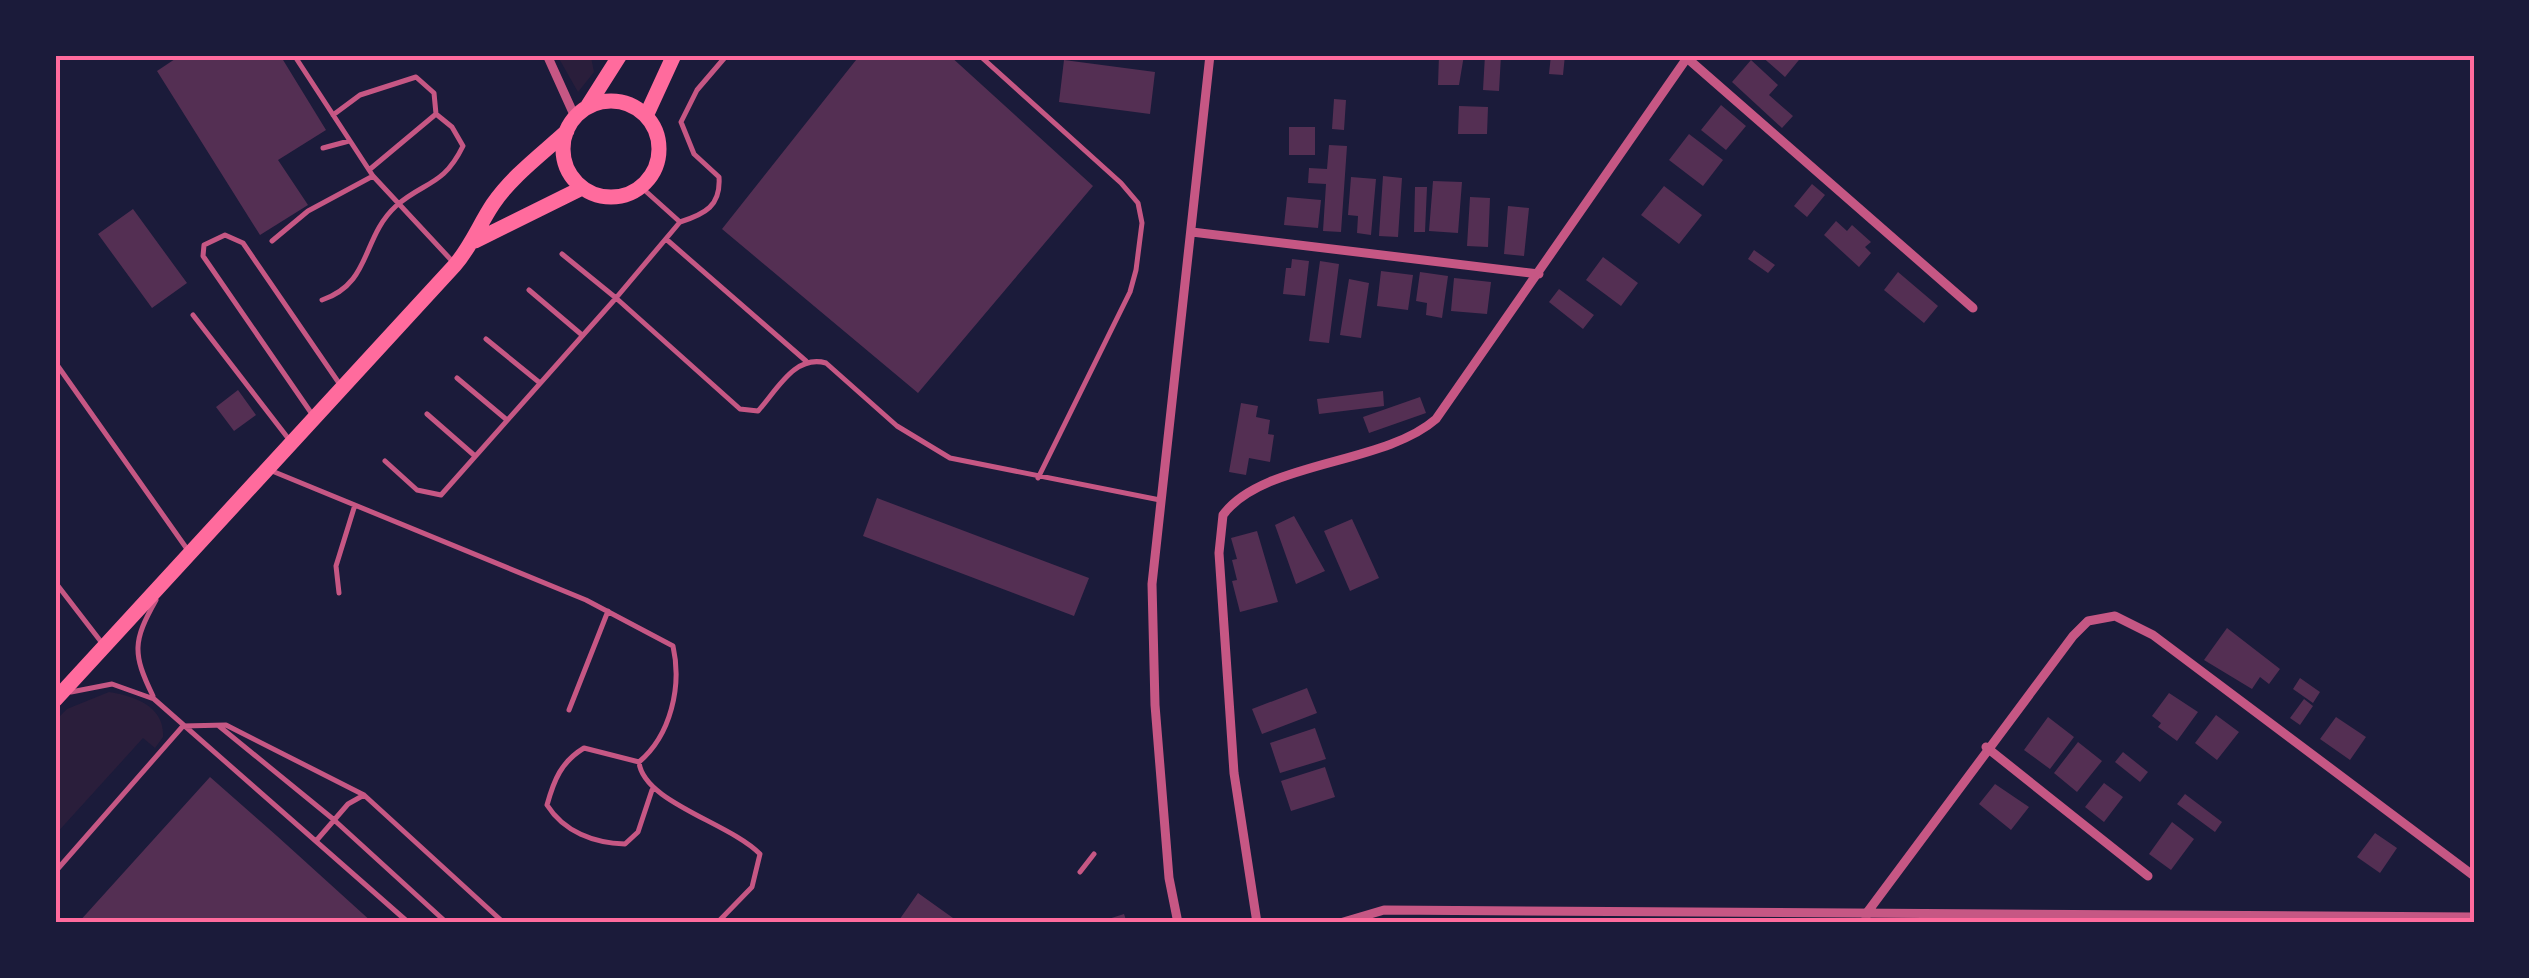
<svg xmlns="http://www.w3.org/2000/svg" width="2529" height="978" font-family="Quicksand,sans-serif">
<rect width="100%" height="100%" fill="#1b1b3a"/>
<path fill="#2a1e3b" d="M557 55 591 57 594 72 578 92Z
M109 692C134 696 165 706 163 737L155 748 143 738 55 835V721L67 709Z"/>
<path fill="#542f53" d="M181 55H280L326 130 278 160 308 205 260 235 157 71Z
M860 55H949L1093 186 918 393 722 229Z
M1439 55H1464L1459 85H1438Z
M1485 55H1501L1499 91 1483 90Z
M1551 55H1565L1563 75 1549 74Z
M1760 55H1803L1785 77Z
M1064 60 1155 72 1150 114 1059 102Z
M1751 60 1778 85 1769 95 1793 116 1782 128 1732 82Z
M1334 99 1346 100 1344 130 1332 129Z
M1721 105 1746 126 1726 150 1701 130Z
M1459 106 1488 107 1487 134H1458Z
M1289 127H1315V155H1289Z
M1689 134 1723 160 1703 186 1669 160Z
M1329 145 1347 146 1341 232 1323 231 1326 184 1308 183 1309 168 1327 169Z
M1383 176 1402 178 1398 237 1379 236Z
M1351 177 1376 179 1371 235 1357 233 1358 216 1348 215Z
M1433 181 1462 182 1458 233 1429 231Z
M1812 184 1825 195 1807 217 1794 206Z
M1664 186 1702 215 1679 244 1641 215Z
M1415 187H1427L1425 232H1414Z
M1287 197 1321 200 1318 228 1284 225Z
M1470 197 1490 198 1488 247 1467 246Z
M1508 206 1529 208 1524 256 1504 254Z
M133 209 187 283 152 308 98 234Z
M1836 221 1847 231 1852 225 1871 242 1865 247 1871 253 1859 267 1824 235Z
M1754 250 1775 265 1768 273 1748 259Z
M1603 257 1638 283 1621 306 1586 280Z
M1292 259 1309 261 1305 296 1283 294 1286 268H1291Z
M1320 261 1339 264 1329 343 1309 341Z
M1381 271 1413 275 1408 310 1377 306Z
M1420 272 1448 276 1442 318 1426 315 1427 303 1416 301Z
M1898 272 1938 306 1924 323 1884 290Z
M1454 278 1491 282 1487 314 1451 311Z
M1349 279 1369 283 1361 338 1340 335Z
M1559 289 1594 315 1583 329 1549 302Z
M238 390 256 415 234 431 216 407Z
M1383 391 1384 406 1319 414 1317 399Z
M1420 397 1426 413 1369 433 1363 417Z
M1241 403 1258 406 1256 417 1270 420 1268 434 1274 435 1270 462 1249 458 1246 475 1229 472Z
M877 498 1089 578 1074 616 863 536Z
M1294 516 1325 571 1296 584 1275 525Z
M1352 519 1379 578 1350 591 1324 531Z
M1257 531 1278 602 1240 612 1232 581 1237 580 1232 560 1237 559 1231 538Z
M2227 628 2280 669 2269 684 2260 677 2252 689 2204 660Z
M2300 678 2320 692 2313 703 2293 689Z
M1307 688 1317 713 1262 734 1252 709Z
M2169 693 2198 712 2177 741 2158 727 2161 723 2152 716Z
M2304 699 2313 706 2300 725 2290 718Z
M2216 715 2239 732 2217 760 2195 743Z
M2048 717 2074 737 2050 769 2024 750Z
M2336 717 2366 737 2350 760 2320 739Z
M1315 728 1326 759 1280 773 1270 743Z
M2078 742 2102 761 2077 792 2054 773Z
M2123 752 2148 772 2140 782 2115 762Z
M1325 767 1335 797 1291 811 1281 781Z
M210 777 277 836 373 923H78Z
M2104 783 2123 797 2104 822 2085 807Z
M1995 784 2029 807 2011 830 1979 804Z
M2185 794 2222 822 2215 832 2177 804Z
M2172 822 2194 839 2171 870 2149 854Z
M2375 833 2397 848 2380 873 2357 857Z
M918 893 960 923H897Z
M1124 914 1127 923H1099V922Z"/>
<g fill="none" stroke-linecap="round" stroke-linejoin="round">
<path stroke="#c65784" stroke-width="5" d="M294 55 373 176 453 262
M979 55 1121 183 1138 203 1142 223 1136 270 1130 292 1038 478
M333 115 360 95 416 77 434 93 436 114 369 170
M323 148 349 141
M641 187 680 222 616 298 740 409 758 411C777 390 795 354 826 363L897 426 950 458 1160 500
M680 222C705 214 721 206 719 177L694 154 681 122 697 90 727 55
M666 239 806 361
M272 241 308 211 373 176
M529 290 582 335
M322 300C372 283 361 238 396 206 424 181 443 187 463 146L452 127 436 114
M193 315 291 442
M486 339 540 383
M55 362 187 549
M457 378 507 420
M427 414 475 456
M314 417 203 256 204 245 225 235 243 243 341 386
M385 461 417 490 441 495 616 298 562 254
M272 471 586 600 673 646C682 686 671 735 639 762 643 802 730 823 760 854L752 887 717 923
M55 582 102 643
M339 593 336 566 354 508
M71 692 112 684 154 699 409 923
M153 696C132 653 133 641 156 600
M569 710 608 611
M219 726 333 819 447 923
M639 762 584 748C561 762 554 780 547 805 564 832 594 843 625 844L638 832 652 790
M316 841 348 804 364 795
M55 872 183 726 226 725 364 795 504 923
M1080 872 1094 854"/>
<path stroke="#c65784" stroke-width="9" d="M547 55 575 117
M1687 58 1973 308
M1192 232 1539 274
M1986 747 2148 876
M1178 923 1169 878 1155 705 1152 584 1210 55
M1257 923 1234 773 1219 553 1223 515C1262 461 1384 465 1436 419L1689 55
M1340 923 1384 910 2474 917
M1866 923V914L2073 636 2088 621 2115 616 2153 635 2474 876"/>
<path stroke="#ff6b9d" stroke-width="15" d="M563 149a48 48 0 1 1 96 0a48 48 0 1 1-96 0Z
M587 107 620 55
M646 116 674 55
M475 241 582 188
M55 700 455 265C472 245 479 225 493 204 512 176 542 154 567 131"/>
</g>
<rect width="2529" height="978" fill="none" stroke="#1b1b3a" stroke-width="115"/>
<rect x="58" y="58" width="2414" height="862" fill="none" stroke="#ff6b9d" stroke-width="4"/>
</svg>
